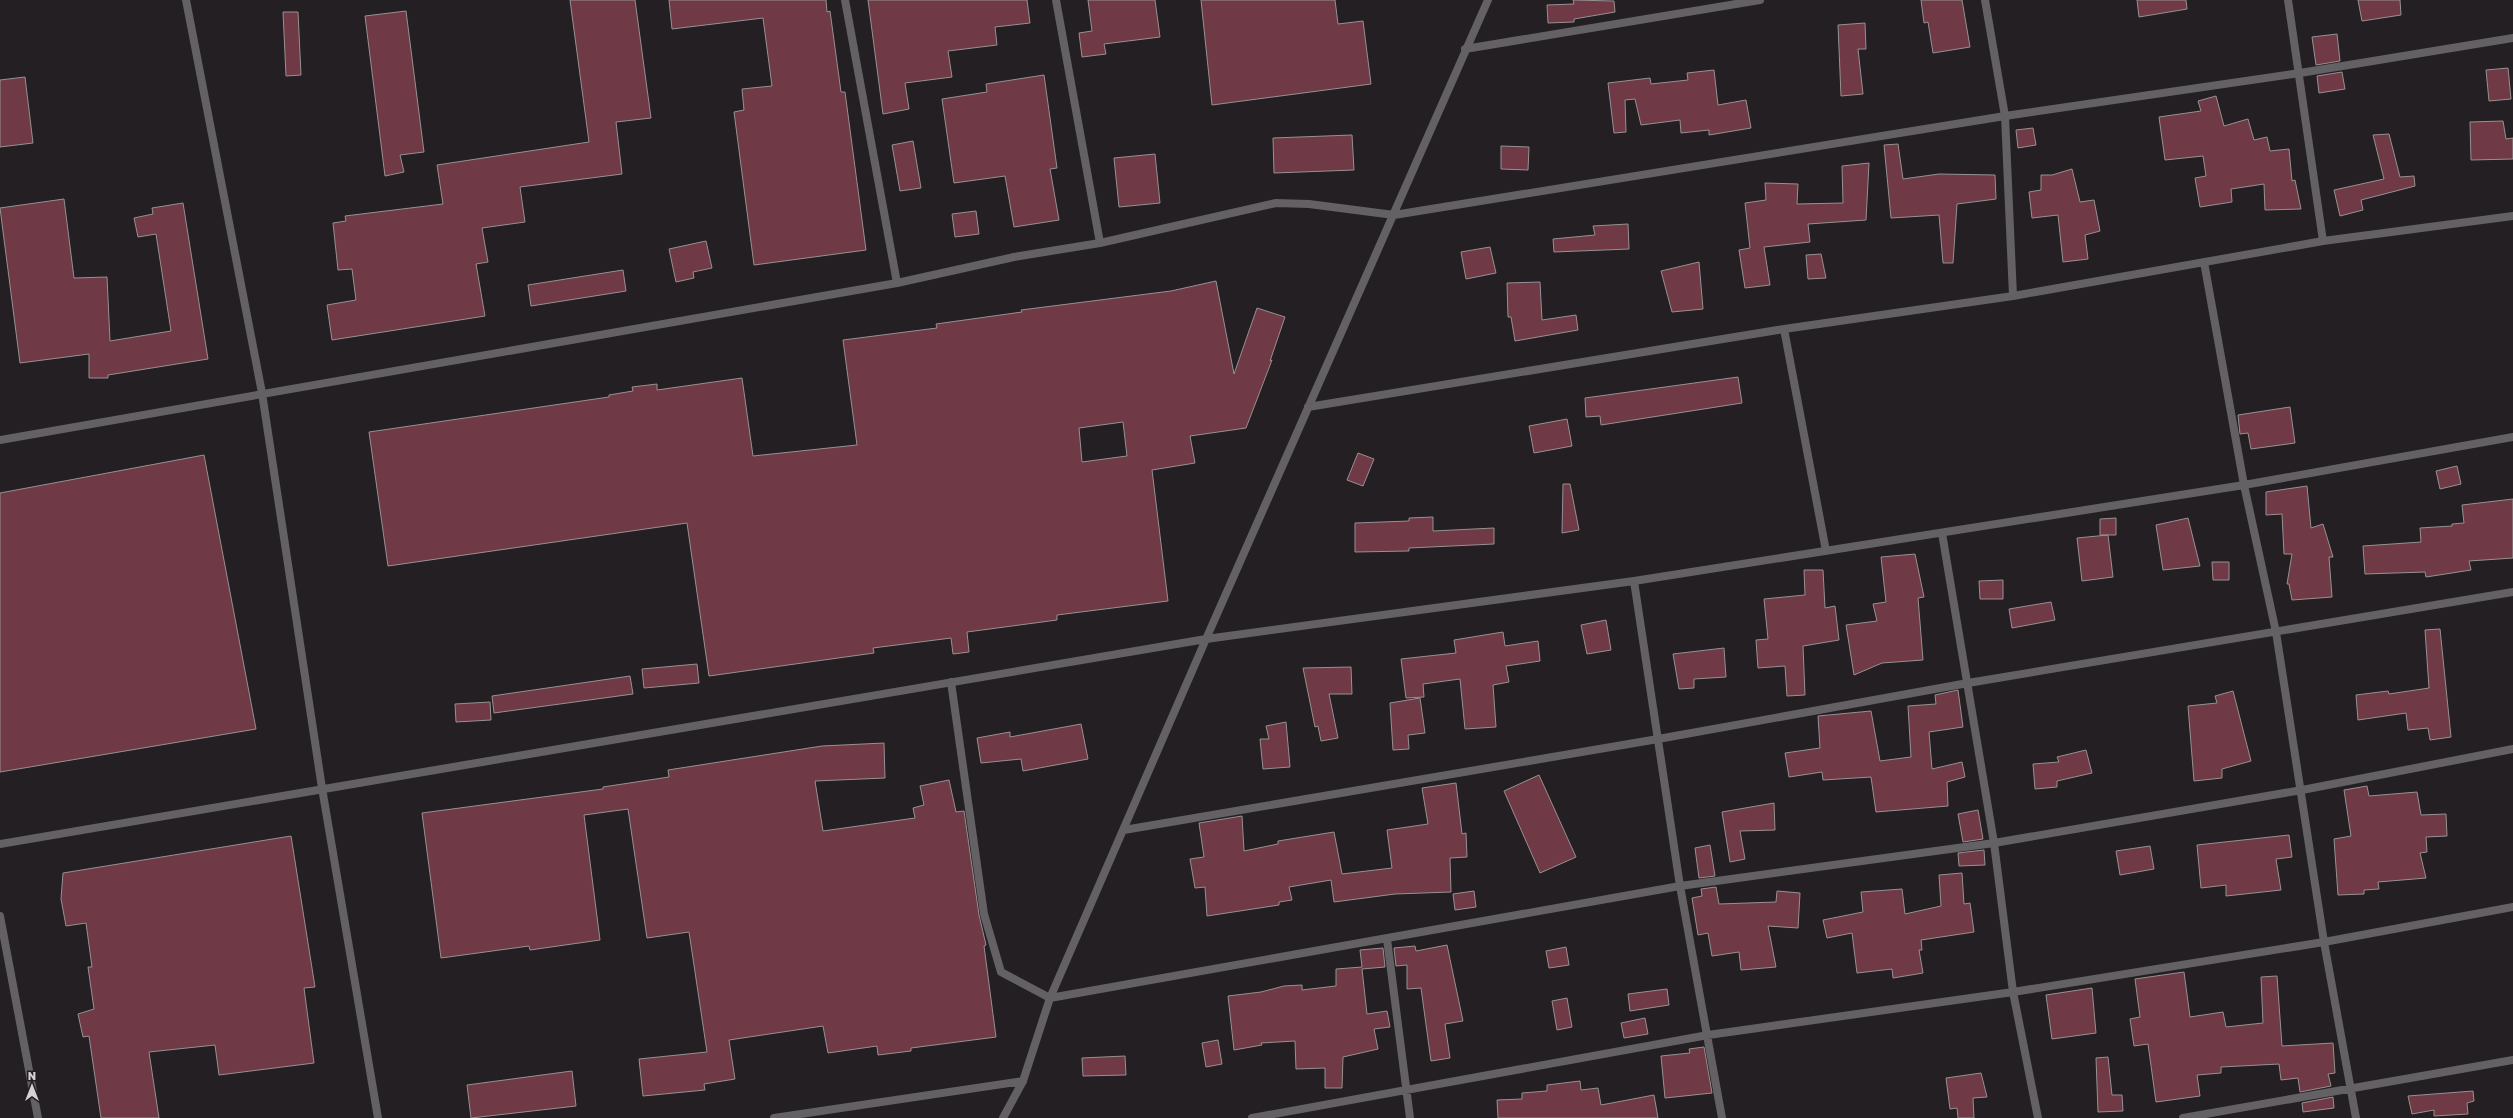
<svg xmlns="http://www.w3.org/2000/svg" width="2513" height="1118" font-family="'Golos Text',sans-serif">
<rect width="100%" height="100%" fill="#231f22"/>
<path fill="#6f3946" stroke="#979192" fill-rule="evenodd" d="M570 0H635L651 118 616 122 622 174 520 187 525 222 482 228 488 262 476 264 485 316 332 340 327 305 356 300 352 269 338 270 333 223 346 221 345 216 443 204 437 165 589 142Z
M669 0H826L827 12 830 11 841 92H845L866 250 754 265 734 112 744 110 742 89 772 86 763 18 672 29Z
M868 0H1027L1030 23 995 27 997 45 948 51 952 77 905 83 909 109 883 114Z
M1088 0H1155L1160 37 1104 44 1106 54 1082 57 1079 33 1092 31Z
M1201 0H1335L1338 24 1363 21 1371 84 1212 105Z
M1573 0 1614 1 1615 12 1574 19V22L1548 23 1547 5 1574 4Z
M1921 0H1962L1970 47 1933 53 1928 22 1924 23Z
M2137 0H2186L2187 9 2139 17Z
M2358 0H2400L2401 15 2362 21Z
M406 11 424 152 400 155 404 172 385 176 365 16Z
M283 12H298L301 75 286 76Z
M1865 23 1866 49H1858L1863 94 1841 96 1838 25Z
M2337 34 2340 61 2316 65 2312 37Z
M2508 68 2511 99 2489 101 2486 70Z
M1714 70 1718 105 1746 100 1751 128 1709 135V130L1681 133 1680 120 1641 125 1635 99 1625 100 1626 132 1614 133 1608 83 1650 78 1651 84 1688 80 1687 73Z
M2342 72 2345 89 2319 93 2317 76Z
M1044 75 1057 168 1050 169 1059 220 1014 227 1005 176 954 183 942 99 987 92 986 84Z
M25 77 33 143 0 147V80Z
M2216 96 2224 126 2248 119 2254 140 2267 137 2270 151 2289 149 2292 181 2295 180 2301 209 2265 210 2264 184 2231 189 2232 202 2200 207 2195 178 2206 176 2203 156 2165 160 2159 117 2201 111 2198 101Z
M2503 121 2506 139 2513 138V159L2471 160 2470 122Z
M2033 128 2036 145 2018 148 2016 130Z
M2389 134 2400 177 2414 176 2415 186 2361 200 2363 210 2340 216 2334 190 2384 179 2373 135Z
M1352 135 1354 170 1274 173 1273 138Z
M913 141 921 188 900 191 892 145Z
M1898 144 1903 179 1939 174 1995 175 1996 199 1957 204 1953 263H1943L1939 215 1891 218 1884 145Z
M1501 146 1529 147 1528 170 1501 169Z
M1155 154 1160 203 1119 207 1114 158Z
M1869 163 1866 220 1808 224 1810 242 1764 247 1770 285 1745 288 1739 250 1750 248 1745 203 1766 200 1765 183 1798 184 1797 204 1843 203 1842 166Z
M2072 169 2080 202 2094 200 2100 231 2085 235 2088 259 2063 262 2058 215 2032 218 2029 192 2041 190V175H2052Z
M64 199 74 278 107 277 110 341 171 331 156 234 138 237 134 218 153 214 152 208 183 203 208 359 108 375V378H89V354L20 363 0 208Z
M976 211 979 234 955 237 952 214Z
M1628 224 1629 249 1554 252 1553 239 1595 235 1593 226Z
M706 241 712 268 693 272 694 278 676 282 669 249Z
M1490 247 1496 273 1466 279 1461 252Z
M1821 254 1826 278 1808 279 1806 255Z
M1699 262 1703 309 1672 312 1661 271Z
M623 270 626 291 531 306 528 285Z
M1216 281 1234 374 1257 308 1285 317 1270 361 1272 360 1246 428 1190 436 1195 463 1152 470 1168 601 1057 615V620L967 632 969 652 953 654 951 638 873 648 874 653 709 676 687 523 388 566 369 432 609 397V395L633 391 632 387 657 384V390L742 378 753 456 857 445 843 340 937 328 936 324 1022 312 1021 310 1171 291ZM1123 422 1127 456 1082 462 1079 428Z
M1540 282 1542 320 1576 315 1578 330 1515 341 1511 317H1508L1507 283Z
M1738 377 1742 403 1601 425 1600 416 1586 417 1585 398Z
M2290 407 2295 443 2251 449 2248 433 2240 434 2238 415Z
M1567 419 1572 446 1534 453 1529 426Z
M1358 453 1374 459 1363 486 1347 480Z
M204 455 256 729 0 772V493Z
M2457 466 2461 484 2440 489 2436 471Z
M1563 484H1570L1579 530 1562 533Z
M2307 486 2311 528 2323 524 2333 557H2329L2332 597 2292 600 2289 584H2287L2292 554H2284L2282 514 2266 515V492Z
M2513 499V558L2469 561 2471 570 2426 577 2425 572 2365 574 2363 546 2421 542 2420 528 2452 526V524L2464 523 2462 505Z
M1433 517V531L1494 528V544L1409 548V551L1355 552V523L1409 521V518Z
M2116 518V535H2100V519Z
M2188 518 2200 566 2163 570 2156 525Z
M2108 535 2113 577 2082 581 2077 538Z
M1915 554 1924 597 1918 598 1923 660 1882 663 1854 675 1846 625 1877 621 1873 604 1886 602 1881 557Z
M2212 562H2229V580H2213Z
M1804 570H1823L1825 608 1835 606 1839 640 1803 646 1805 695 1787 696 1785 666 1758 668 1756 640 1768 639 1764 599 1805 595Z
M2003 580V599H1980L1979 581Z
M2051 602 2055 620 2012 628 2009 609Z
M1606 620 1611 650 1587 654 1581 625Z
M2440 629 2451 737 2430 740 2428 728 2408 730 2406 713 2358 720 2356 695 2388 691 2389 694 2429 688 2425 630Z
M1503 632 1505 646 1538 641 1540 661 1506 666 1509 682 1493 685 1496 727 1465 729 1460 679 1423 684 1424 697 1406 698 1401 659 1456 653 1454 640Z
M1724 648 1726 677 1694 679V688L1679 689 1673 654Z
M697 664 699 683 644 688 642 669Z
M1351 667 1352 694H1329L1338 738 1321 741 1318 726 1315 727 1303 668Z
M630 676 633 694 494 713 492 696Z
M1958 690 1963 727 1929 732 1932 769 1962 762 1965 777 1947 782 1948 806 1876 812 1871 777 1823 780 1822 772 1789 777 1785 753 1820 748 1818 716 1871 711 1880 761 1911 757 1908 706 1936 704 1935 695Z
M2233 691 2251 761 2222 769V778L2194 781 2188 706 2217 703 2215 696Z
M1420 698 1425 733 1408 735 1409 749 1393 750 1390 703Z
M490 702 491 720 456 722 455 704Z
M1286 722 1290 767 1263 769 1260 739H1269L1266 726Z
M1081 724 1088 759 1023 771 1021 759 981 763 977 738 1010 732V737Z
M884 743 885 778 815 781 823 831 915 818 913 808 924 805 920 786 949 780 956 812 964 811 979 915 986 945 984 946 996 1037 911 1048V1051L878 1055 877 1046 828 1053 823 1026 729 1040 735 1079 704 1084 705 1090 643 1096 639 1059 707 1052 689 932 647 938 628 809 584 815 600 940 530 950 529 946 441 958 422 813 603 789V787L669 777 668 770 822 746Z
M2086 750 2092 773 2057 781V787L2035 789 2033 764 2059 762 2057 757Z
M1539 775 1576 857 1540 873 1504 791Z
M1456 783 1462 834 1466 833 1467 857 1450 858 1451 892 1395 894 1334 902 1331 880 1289 887 1292 900 1279 902V905L1207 916 1205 887 1195 888 1190 859 1204 857 1199 823 1242 816 1244 851 1278 844V841L1334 832 1342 874 1392 868 1387 830 1428 824 1422 788Z
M2367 786 2369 796 2417 792 2421 815 2446 814 2447 836 2426 837 2427 852 2420 853 2426 878 2378 882 2379 889 2364 890V894L2338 895 2334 839 2351 836 2344 790Z
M1774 803 1775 830 1740 831 1745 859 1730 862 1722 812Z
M1978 810 1983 839 1963 842 1958 814Z
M2289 835 2292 857 2276 859 2281 890 2226 896V885L2201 888 2197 845Z
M291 836 315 987 304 988 314 1063 219 1075 215 1045 149 1052 159 1118H101L89 1036 83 1037 78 1014 94 1009 88 967H92L86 923 66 926 61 899 63 873Z
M1710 845 1715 876 1699 878 1695 848Z
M2150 846 2154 869 2120 875 2116 851Z
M1984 850 1985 865 1959 866 1958 853Z
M1962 873 1964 904 1970 903 1974 932 1921 940 1922 950H1919L1923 973 1893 978 1892 969 1857 973 1852 933 1827 938 1823 920 1863 912 1861 892 1902 889 1905 914 1941 906 1939 875Z
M1716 887 1719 904 1776 902 1777 891 1800 893 1798 928 1768 926 1776 967 1741 970 1739 952 1712 956 1708 933 1698 935 1692 898 1702 896 1701 889Z
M1474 891 1476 907 1455 910 1453 894Z
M1447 945 1463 1021 1445 1024 1450 1058 1431 1061 1421 988 1407 989V965L1396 966 1394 948 1415 946 1416 951Z
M1566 947 1569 965 1549 968 1546 951Z
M1383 948 1385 967 1362 969 1367 1014 1387 1011 1390 1027 1374 1029 1378 1049 1343 1057 1342 1088H1325V1068L1296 1069 1295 1041 1261 1043 1262 1045 1234 1050 1228 996 1261 992 1284 986 1302 985V990L1336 986V969L1362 967 1360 950Z
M2184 972 2190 1017 2223 1012 2226 1027 2263 1023 2261 977 2277 976 2282 1046 2333 1043 2335 1073 2328 1074 2331 1086 2300 1092 2298 1078 2281 1080 2279 1064 2221 1067V1073L2197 1075 2200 1096 2156 1102 2148 1044 2134 1046 2130 1019 2140 1017 2135 979Z
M2092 988 2096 1033 2052 1039 2046 995Z
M1667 989 1669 1005 1630 1011 1628 994Z
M1567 998 1572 1027 1557 1030 1552 1001Z
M1645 1018 1648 1034 1624 1038 1621 1023Z
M1218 1040 1222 1064 1206 1067 1202 1043Z
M1704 1047 1712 1093 1665 1098 1661 1056 1690 1053 1689 1049Z
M1125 1056 1126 1075 1083 1076 1082 1058Z
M2108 1057 2112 1095H2122L2123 1111 2098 1112 2096 1058Z
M572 1071 576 1106 471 1118 467 1085Z
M1981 1073 1987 1097 1973 1098 1974 1118H1958L1957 1108 1950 1109 1946 1078Z
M1580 1081 1581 1090 1598 1088 1601 1105 1654 1095 1658 1118H1498L1497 1100 1522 1099V1093L1547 1091V1085Z
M2473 1091 2474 1101 2467 1103 2468 1114 2434 1116V1110L2412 1114 2408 1096Z
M2333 1097 2334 1108 2303 1112 2302 1103Z"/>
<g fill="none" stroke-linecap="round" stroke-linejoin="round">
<path stroke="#636163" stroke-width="8" d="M186 0 262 393 322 788 378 1118
M845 0 897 283
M1056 0 1100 243
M1985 0 2005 116 2013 296
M2288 0 2323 241
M1465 49 1760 0
M2204 262 2244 485 2276 632 2324 942 2356 1118
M1784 329 1826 551
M1308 407 1784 329 2013 296 2323 241 2513 216
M0 440 897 283 1014 257 1100 243 1276 203 1309 204 1394 215 2005 116 2300 73 2513 38
M1942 533 1994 843 2013 992 2038 1118
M1634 581 1680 886 1722 1118
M951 682 984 914 1001 972 1050 998 1680 886 1994 843 2302 790 2513 749
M1124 830 1658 739 1968 683 2513 592
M0 844 1206 639 1634 581 2244 485 2513 437
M0 916 38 1118
M1387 939 1410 1118
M774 1118 1023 1081
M1003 1118 1023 1081 1050 998 1206 639 1488 0
M1252 1118 1708 1035 2013 992 2324 942 2513 907
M2183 1118 2513 1060"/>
</g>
<g transform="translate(32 1086)" stroke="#231f22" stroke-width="3" paint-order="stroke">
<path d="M0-3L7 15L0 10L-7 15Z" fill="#d5d2d3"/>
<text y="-6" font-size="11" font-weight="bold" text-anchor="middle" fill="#d5d2d3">N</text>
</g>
</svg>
